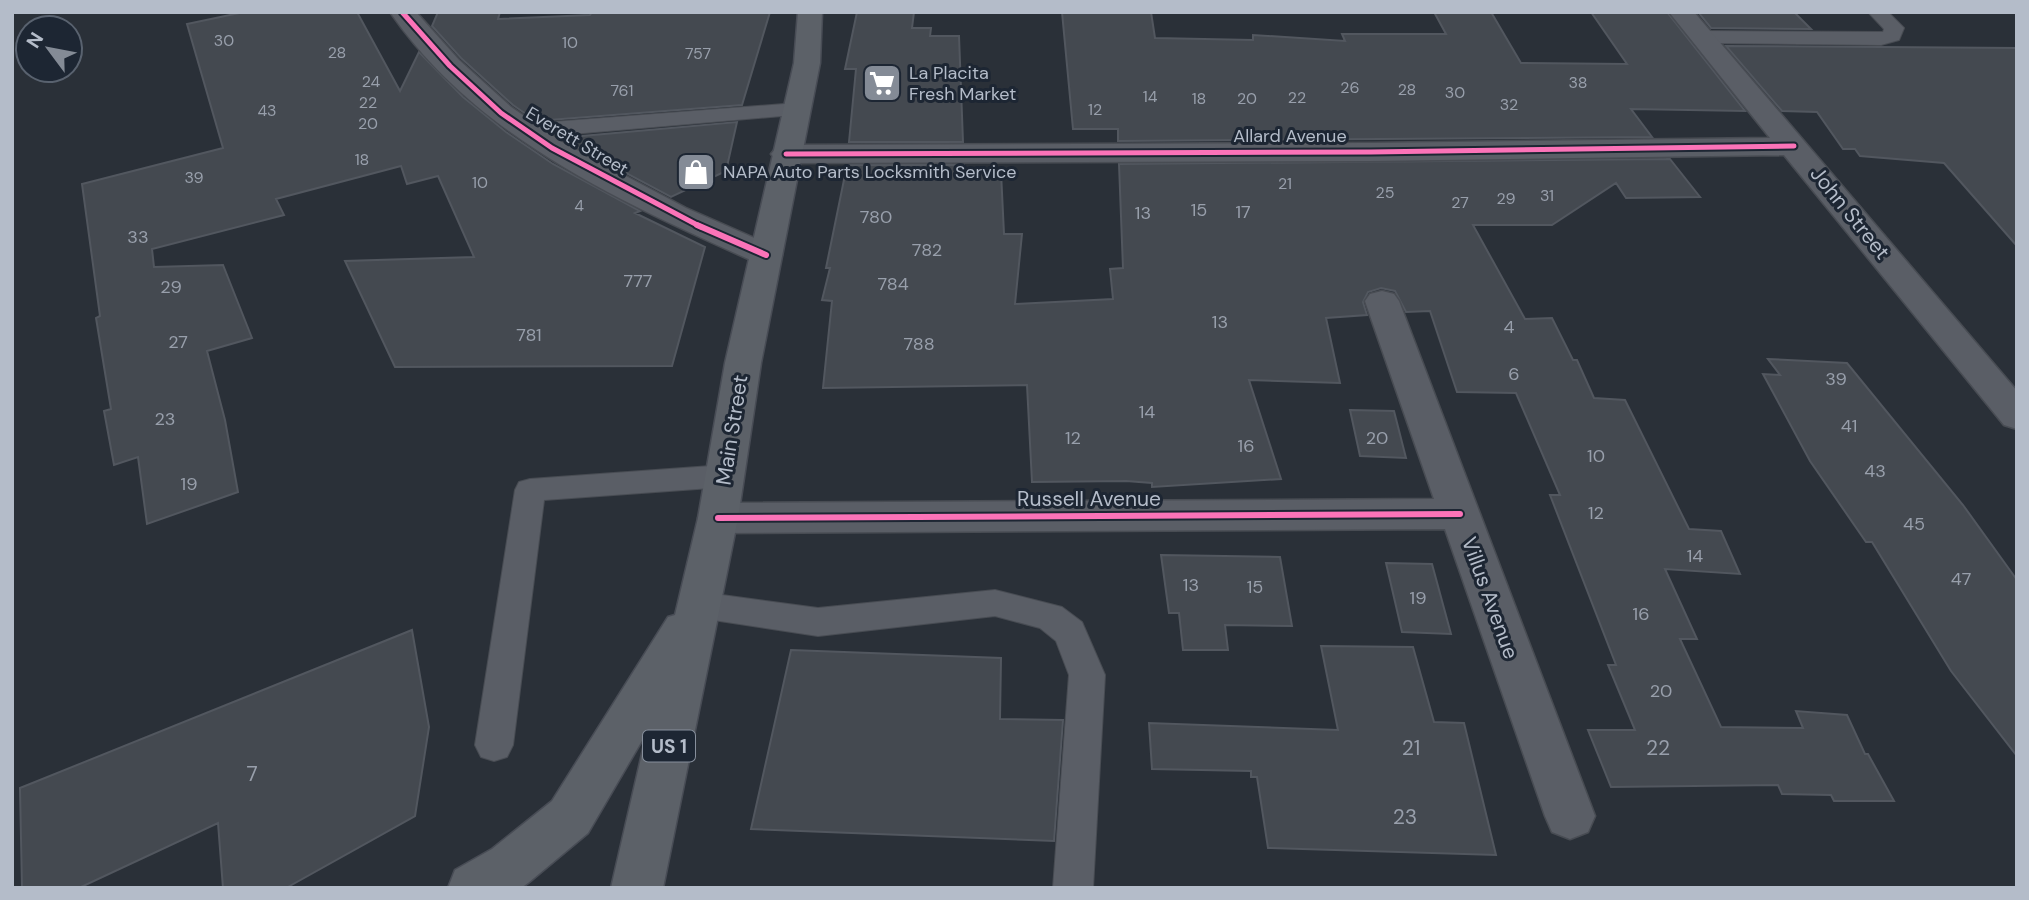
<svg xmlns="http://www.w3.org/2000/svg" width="2029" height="900" font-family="'DM Sans',sans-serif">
<rect width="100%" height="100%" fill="#2a3038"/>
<path fill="#444950" stroke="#52575f" stroke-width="2" d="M244 12H357L400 91 419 52 463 97 506 132 553 164 640 211 635 213 705 247 672 366 395 367 345 261 474 257 438 176 407 184 401 166 276 199 284 215 152 249 154 267 223 265 252 338 207 351 225 420 238 492 147 524 138 457 114 465 104 411 111 409 96 318 100 316 82 184 223 148 187 24Z
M438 12H500L498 19 590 15 592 12H770L742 105 536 121 513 105 461 58 432 26Z
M857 12H914L912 28H931L930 36H959L963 142H849L856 69H845Z
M1062 12H1151L1155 38 1253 40V35L1345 41 1342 34H1446L1434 12H1491L1521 63 1627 64 1591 12H1667L1745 111 1631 109 1652 137 1118 141V129H1073Z
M1698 12H1794L1811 29 1711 28Z
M1726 46 2017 48V246L1944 163 1860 156 1855 149H1843L1817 112 1782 111Z
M737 122 726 171 671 197 560 138Z
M1670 159 1700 197 1626 198 1616 183 1552 225H1473L1525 319 1552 318 1573 360H1577L1594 398 1625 400 1689 529 1721 531 1740 574 1665 569 1697 639H1680L1721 727 1803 728 1796 711 1847 715 1865 754H1868L1894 801H1834L1831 795 1782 794 1778 785 1611 787 1588 730H1635L1608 665H1616L1550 495H1560L1516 393 1457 392 1430 311 1406 312 1395 291 1381 288 1368 292 1363 302 1367 315 1326 318 1340 383 1249 380 1281 479 1152 487V483L1126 481 1032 482 1027 385 823 388 832 301 822 300 830 268H826L847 165H964V172H1001L1004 234H1022L1015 304 1113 299 1110 269 1123 268 1119 164Z
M1768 359 1847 363 1963 505 2017 580V756L1951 671 1872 542H1866L1810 461 1763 374 1780 375Z
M1350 410 1394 411 1406 458 1360 456Z
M1161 555 1280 557 1292 626 1225 625 1228 650H1183L1179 613H1169Z
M1386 563 1432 564 1451 634 1402 632Z
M412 630 429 727 415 816 286 888H223L218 823 79 888H22L20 788Z
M1321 646 1413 647 1434 722 1464 723 1496 855 1268 848 1257 777H1251V771L1152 769 1149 723 1338 730Z
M791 650 1001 658 1000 719 1063 720 1054 841 751 829Z"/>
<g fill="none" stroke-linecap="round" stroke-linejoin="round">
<g stroke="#484c53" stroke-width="2">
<path id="service" d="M1868 12H1888L1904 28 1899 40 1881 45 1702 43 1692 37 1702 31 1883 32 1884 29Z
M797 103 805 104 808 109 805 114 526 138 518 136 515 131 518 126 526 124Z
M725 465 736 468 740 476 736 484 725 487 544 500 513 745 507 757 494 761 481 757 475 745 515 490 519 482 530 479Z
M995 590 1062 607 1082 622 1105 675 1093 888H1053L1069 675 1056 641 1040 628 995 616 818 636 700 618 688 614 683 605 688 596 700 592 818 608Z"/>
</g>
<g stroke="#484c53" stroke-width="3">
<path id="minor" d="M390 12H416L459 60 511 107 562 142 686 208 777 248 782 255 777 262 766 265 755 262C621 202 476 137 390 12Z
M1382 291 1394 294 1399 301 1595 816 1588 832 1570 839 1552 832 1545 816 1445 529 718 533 704 529 698 518 704 507 718 503 1434 499 1365 301 1370 294Z"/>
</g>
<g stroke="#484c53" stroke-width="3">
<path id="tertiary" d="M1669 12H1694L2017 391V429L2004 425 1784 155 1371 161 786 163 776 160 771 154 776 148 786 145 1371 143 1770 138Z"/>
</g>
<g stroke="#484c55" stroke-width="3">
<path id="primary" d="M798 12H822L820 63 761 363 738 518 663 888H611L647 732 588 833 528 883 521 888H448L455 870 492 849 552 801 668 617 675 615 698 518 725 363 794 63Z"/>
</g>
<use href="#service" fill="#5a5e66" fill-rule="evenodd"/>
<use href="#minor" fill="#5a5e66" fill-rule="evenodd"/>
<use href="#tertiary" fill="#5a5e66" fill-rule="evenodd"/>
<use href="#primary" fill="#5c6168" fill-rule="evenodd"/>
<g stroke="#1d2633" stroke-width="9">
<path id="cycleway-far1" d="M402 12 450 66 501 113 552 148 701 227
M786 154 1371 152 1794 146"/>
</g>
<g stroke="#1d2633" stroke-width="10">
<path id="cycleway" d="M697 225 766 255
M718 518 1460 514"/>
</g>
<use href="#cycleway-far1" stroke="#fb73b8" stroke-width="5"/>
<use href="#cycleway" stroke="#fb73b8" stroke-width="6"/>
</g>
<defs>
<g id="supermarket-square" transform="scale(2.0125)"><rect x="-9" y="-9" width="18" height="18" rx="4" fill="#848b96" stroke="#1d2633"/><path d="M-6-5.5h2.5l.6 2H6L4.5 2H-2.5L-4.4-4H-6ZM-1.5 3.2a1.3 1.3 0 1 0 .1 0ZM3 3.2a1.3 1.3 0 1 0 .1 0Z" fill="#fff"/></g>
<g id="shop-square" transform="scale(2.0125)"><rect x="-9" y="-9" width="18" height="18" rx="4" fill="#848b96" stroke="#1d2633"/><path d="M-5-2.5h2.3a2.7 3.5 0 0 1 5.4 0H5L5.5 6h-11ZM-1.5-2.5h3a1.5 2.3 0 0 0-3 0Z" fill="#fff"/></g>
</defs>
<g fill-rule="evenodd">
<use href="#supermarket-square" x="882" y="83"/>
<use href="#shop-square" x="696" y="172"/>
</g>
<g text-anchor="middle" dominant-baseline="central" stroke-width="6" stroke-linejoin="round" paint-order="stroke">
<g font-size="16" fill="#989fab">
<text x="224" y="40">30</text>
<text x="570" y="42">10</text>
<text x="337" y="52">28</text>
<text x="698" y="53">757</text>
<text x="371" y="81">24</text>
<text x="1578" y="82">38</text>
<text x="1350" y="87">26</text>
<text x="1407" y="89">28</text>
<text x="622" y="90">761</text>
<text x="1455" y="92">30</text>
<text x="1150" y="96">14</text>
<text x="1297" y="97">22</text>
<text x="1199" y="98">18</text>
<text x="1247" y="98">20</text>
<text x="368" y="102">22</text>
<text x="1509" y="104">32</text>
<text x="1095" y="109">12</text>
<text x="267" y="110">43</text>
<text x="368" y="123">20</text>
<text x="362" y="159">18</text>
<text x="194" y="177">39</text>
<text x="480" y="182">10</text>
<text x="1285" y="183">21</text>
<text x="1385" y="192">25</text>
<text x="1547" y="195">31</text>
<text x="1506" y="198">29</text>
<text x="1460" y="202">27</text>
<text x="579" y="205">4</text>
</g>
<g font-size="18" fill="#b4bcc9" stroke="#1d2633" text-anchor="start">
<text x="909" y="73">La Placita<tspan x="909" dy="21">Fresh Market</tspan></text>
<text x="723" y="172">NAPA Auto Parts Locksmith Service</text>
</g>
<g font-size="18" fill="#b4bcc9" stroke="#1d2633">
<text x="1290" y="136">Allard Avenue</text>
<text transform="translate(577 141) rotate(31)">Everett Street</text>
</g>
<g font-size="18" fill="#989fab">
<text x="1199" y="210">15</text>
<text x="1243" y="212">17</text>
<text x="1143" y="213">13</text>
<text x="876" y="217">780</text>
<text x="138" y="237">33</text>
<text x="927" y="250">782</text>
<text x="638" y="281">777</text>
<text x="893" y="284">784</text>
<text x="171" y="287">29</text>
<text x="1220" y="322">13</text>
<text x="1509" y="327">4</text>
<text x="529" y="335">781</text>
<text x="178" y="342">27</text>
<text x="919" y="344">788</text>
<text x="1514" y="374">6</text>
<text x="1836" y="379">39</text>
<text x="1147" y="412">14</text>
<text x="165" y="419">23</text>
<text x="1849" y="426">41</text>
<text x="1073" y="438">12</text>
<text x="1377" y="438">20</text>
<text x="1246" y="446">16</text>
<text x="1596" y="456">10</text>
<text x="1875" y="471">43</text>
<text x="189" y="484">19</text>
<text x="1596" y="513">12</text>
<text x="1914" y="524">45</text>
<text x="1695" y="556">14</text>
<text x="1961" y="579">47</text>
<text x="1191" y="585">13</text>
<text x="1255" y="587">15</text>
<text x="1418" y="598">19</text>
<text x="1641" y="614">16</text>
<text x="1661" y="691">20</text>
</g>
<rect fill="#1d2633" stroke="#878f9c" stroke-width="2" x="643" y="730.5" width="52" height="31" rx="5"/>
<g font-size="19" font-weight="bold" fill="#b4bcc9">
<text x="669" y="746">US 1</text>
</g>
<g font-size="21" fill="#b4bcc9" stroke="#1d2633">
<text transform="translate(1850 213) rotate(51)">John Street</text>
<text transform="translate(732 430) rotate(-81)">Main Street</text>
<text x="1089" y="499">Russell Avenue</text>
<text transform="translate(1490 598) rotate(70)">Villus Avenue</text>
</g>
<g font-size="21" fill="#989fab">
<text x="1411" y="748">21</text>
<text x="1658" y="748">22</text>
<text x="252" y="774">7</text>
<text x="1405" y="817">23</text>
</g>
</g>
<rect width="2029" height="900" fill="none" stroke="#b4bcc9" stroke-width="28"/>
<g transform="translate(49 49) rotate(302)"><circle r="33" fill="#1d2633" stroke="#59626f" stroke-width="2"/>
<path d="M0-5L12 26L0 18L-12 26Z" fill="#848b96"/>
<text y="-10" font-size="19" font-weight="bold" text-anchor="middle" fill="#b4bcc9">N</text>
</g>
</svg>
